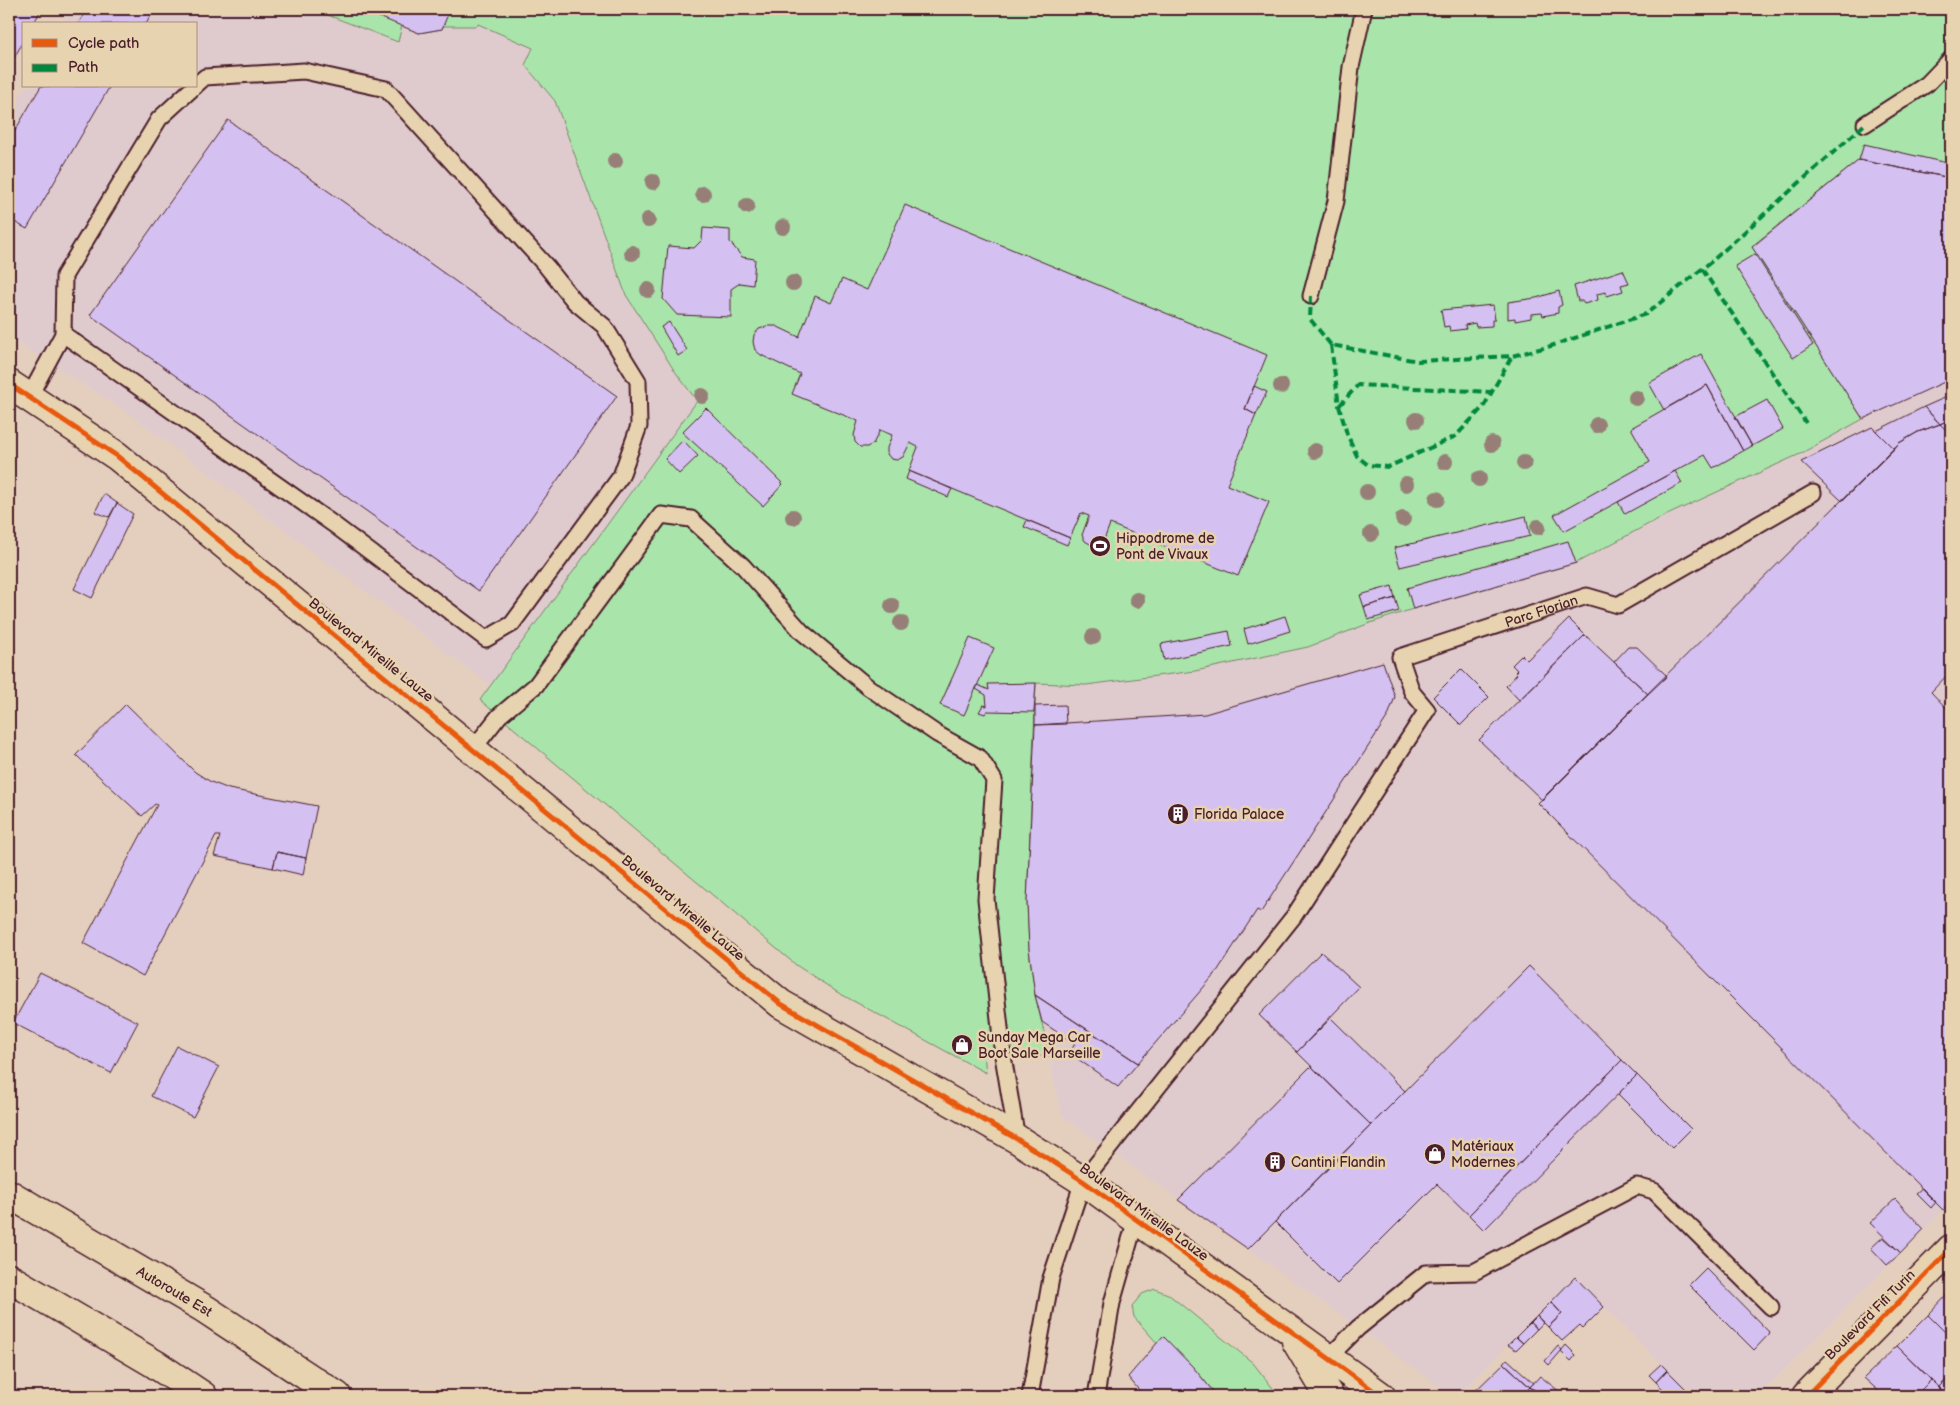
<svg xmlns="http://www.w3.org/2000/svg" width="1960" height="1405" font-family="'Balsamiq Sans',sans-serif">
<rect width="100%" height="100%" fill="#e4cfbe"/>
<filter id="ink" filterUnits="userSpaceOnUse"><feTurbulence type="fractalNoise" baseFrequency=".02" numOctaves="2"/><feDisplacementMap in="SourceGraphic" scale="10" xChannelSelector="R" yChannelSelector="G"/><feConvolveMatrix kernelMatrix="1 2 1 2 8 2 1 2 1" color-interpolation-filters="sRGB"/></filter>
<g filter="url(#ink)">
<path fill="#dfcbce" d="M71 9H312L397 42 402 25 477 26 478 24 533 48 525 65 555 101 626 295 697 401 491 686 131 415 9 337V116L26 86H196V24H62Z
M1859 160 1951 179V1203L1758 1396H1693L1575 1278 1457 1396H1454L1062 1116 1035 995 1029 949 1027 902 1036 683 1086 685 1195 671 1370 623 1413 609 1576 563 1656 520 1863 419 1752 247Z"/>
<path fill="#a9e5aa" stroke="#7a826a" d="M312 9H1951V179L1859 160 1752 246 1863 419 1800 454 1656 520 1576 563 1413 609 1370 623 1308 647 1195 671 1086 685 1036 683 1027 902 1029 949 1035 995 1050 1056 984 1054 986 1073 837 992 796 965 480 700 697 401 674 370 626 295 555 101 525 65 533 48 478 24 477 26H443L442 29 419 33 402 25 398 42Z
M1155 1289 1168 1294 1253 1363 1279 1396H1217L1193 1367 1163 1337 1157 1343 1134 1317 1132 1306 1142 1294Z"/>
<path fill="#d4c1f2" stroke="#4a1f2b" d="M9 9H42L33 24H24V40L9 67Z
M87 9H155L146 24H78Z
M359 9H450L442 29 419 33Z
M41 86H110L27 229 9 219V141Z
M228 120 617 396 479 591 90 315Z
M1864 144 1951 164V178L1859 160Z
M1859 160 1951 178V379L1863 419 1752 247Z
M905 205 1267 355 1245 409 1256 415 1227 485 1269 502 1238 576 1110 524 1104 540 1098 544H1090L1085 541 1082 535 1089 516 1081 513 1070 538 1027 520 909 471 918 447 910 443 903 457 897 460 891 459 887 454V448L892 435 880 430 873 444 867 447H860L855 442 854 435 858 421 792 394 800 374 761 355 755 350 753 342 754 335 759 329 769 326H776L799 337 815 296 831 303 842 279 867 290Z
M703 228 730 230V242L742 257 755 259 753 285 740 283 731 289V317L677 315 663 299 668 246 694 248 702 240Z
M1755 254 1813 345 1793 358 1735 266Z
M1623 270 1629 283 1621 285 1623 291 1607 296 1606 292 1597 294 1598 300 1584 304 1582 301H1578L1574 286Z
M1559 291 1562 305 1558 307V313L1543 316 1542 313 1531 314V318L1515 321V318L1508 319V302L1536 298Z
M1493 305 1495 320H1492V326L1476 327 1475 323 1465 325 1466 329 1450 331 1449 326 1444 327 1441 310Z
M669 322 687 350 678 356 661 327Z
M1701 354 1752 446 1743 451 1707 385 1664 410 1649 383Z
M1707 385 1743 451 1713 468 1705 455 1564 531 1554 515 1650 462 1631 428Z
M1254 386 1267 392 1256 415 1245 409Z
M1951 395V419L1940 424 1924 407Z
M1767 400 1783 429 1752 446 1735 417Z
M1924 407 1940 424 1918 432 1899 443 1894 449 1876 431Z
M706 408 783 484 763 506 682 432Z
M1951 419V435L1940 424Z
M1940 424 1951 435V671L1931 692 1951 713V1202L1943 1210 1538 803 1899 443 1918 432Z
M1872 427 1894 449 1842 501 1801 462Z
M683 440 698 456 679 474 665 459Z
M909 471 952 489 948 497 906 479Z
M1675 471 1682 483 1625 514 1618 502Z
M104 494 117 503 109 517 95 512Z
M117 503 133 514 92 598 74 589Z
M1526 516 1530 536 1400 567 1394 548Z
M1027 520 1070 538 1067 545 1024 527Z
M1568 541 1576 563 1413 609 1407 588Z
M1392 586 1395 598 1364 607 1360 595Z
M1395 598 1399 611 1368 620 1364 607Z
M1285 616 1290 631 1248 644 1244 629Z
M1569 619 1585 635 1519 700 1506 686 1517 674 1515 672 1517 670 1512 665 1522 655 1527 660Z
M1229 631 1232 646 1164 660 1161 644Z
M1585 635 1648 694 1542 800 1479 740Z
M970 638 994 648 964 715 940 705Z
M1628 647H1637L1667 676 1648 694 1614 662Z
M1383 662 1395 697 1388 716 1261 912 1257 910 1216 973 1138 1063 1035 995 1029 949 1027 902 1035 725 1205 714Z
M1461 669 1489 697 1461 725 1433 697Z
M1036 683 1034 712 987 711 985 714 979 712 983 705 987 706 986 695 976 689 978 685 989 690 988 684Z
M126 704 195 772 211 782 229 789 317 806 306 858 277 852 273 868 214 856 220 836H216L143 976 83 943 157 805 155 804 142 816 76 755Z
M1065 705 1066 724 1035 725V706Z
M277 852 306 858 303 875 273 868Z
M1321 952 1359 987 1297 1052 1259 1015Z
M1529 966 1622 1060 1469 1215 1437 1184 1337 1284 1275 1222Z
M40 973 138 1022 111 1073 13 1023Z
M1035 995 1138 1063 1118 1087 1069 1053 1075 1044 1042 1022Z
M1331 1018 1405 1091 1371 1125 1297 1052Z
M177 1046 219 1067 193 1117 151 1096Z
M1622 1060 1637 1075 1484 1230 1469 1215Z
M1311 1066 1371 1125 1248 1249 1178 1200Z
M1637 1075 1691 1129 1672 1148 1618 1094Z
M1922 1188 1936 1202 1931 1208 1916 1193Z
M1895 1199 1924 1229 1901 1253 1870 1223Z
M1883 1237 1901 1253 1887 1265 1871 1248Z
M1706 1268 1770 1333 1754 1350 1689 1285Z
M1575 1277 1604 1307 1583 1328 1580 1325 1562 1341 1548 1327 1562 1314 1551 1302Z
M1951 1291V1338L1928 1315Z
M1551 1302 1562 1314 1548 1327 1537 1316Z
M1928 1315 1951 1338V1375L1939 1387 1897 1346Z
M1537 1316 1543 1323 1537 1329 1530 1323Z
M1530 1323 1537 1329 1523 1343 1516 1337Z
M1163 1336 1193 1367 1217 1396H1144L1128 1377Z
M1516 1337 1523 1343 1516 1350 1508 1345Z
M1566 1345 1576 1355 1571 1361 1561 1351Z
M1558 1346 1562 1350 1549 1365 1545 1361Z
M1897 1346 1931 1380 1915 1396H1884L1864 1378Z
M1507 1359 1534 1383 1530 1387 1504 1363Z
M1504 1363 1530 1387 1521 1396H1470Z
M1661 1364 1667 1370 1656 1382 1649 1375Z
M1667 1370 1693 1396H1670L1656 1382Z
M1951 1375V1396H1948L1939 1387Z
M1540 1376 1565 1396H1543L1530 1387Z
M1931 1380 1944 1393 1940 1396H1915Z
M1530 1387 1543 1396H1521Z
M1462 1390 1470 1396H1457Z"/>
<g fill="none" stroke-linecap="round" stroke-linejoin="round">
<g stroke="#4a1f2b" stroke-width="19">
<g id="service">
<path d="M1865 124 1927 84 1951 59"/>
<path d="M1311 296 1336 201 1351 67 1364 9"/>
<path d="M63 334 333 524 486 639 512 624 621 476 639 426 638 381 604 326 575 302 547 267 386 89 304 71 205 77 196 85"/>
<path d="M29 397 63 334 64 276 159 119 195 86"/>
<path d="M473 749 499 716 536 685 661 515 691 519 743 566 802 632 868 687 937 734 980 758 994 780 986 899 1003 1056 1017 1139"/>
<path d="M1328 1358 1358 1328 1426 1273 1474 1272 1637 1186 1654 1191 1771 1307"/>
<path id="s1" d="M1030 1396 1051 1278 1083 1181 1294 916 1427 710 1412 692 1400 657 1587 596 1618 605 1813 493"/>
<path d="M1096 1396 1112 1303 1136 1219"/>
</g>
</g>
<g stroke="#4a1f2b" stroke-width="31">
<path id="tertiary" d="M9 384 117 456 781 1004 1017 1139 1083 1181 1381 1396
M1296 1341 1329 1396
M1806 1396 1951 1249"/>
</g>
<g stroke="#4a1f2b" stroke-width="31">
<g id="motorway">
<path id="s2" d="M9 1194 205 1309 337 1396"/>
<path d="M9 1278 155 1364 203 1396"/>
</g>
</g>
<use href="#service" stroke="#e8d3b1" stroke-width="15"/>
<use href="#tertiary" stroke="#e8d3b1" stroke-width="28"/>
<use href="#motorway" stroke="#e8d3b1" stroke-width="28"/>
<path stroke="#00873e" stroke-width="4" stroke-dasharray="8 4" stroke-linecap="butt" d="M1702 269 1806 423
M1311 296 1310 319 1331 345 1418 361 1512 356 1551 346 1646 314 1712 261 1865 124
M1331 345 1339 406 1347 434 1357 456 1368 465 1388 467 1456 436 1484 406 1512 356
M1339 406 1358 385 1492 392"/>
<g stroke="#e8d3b1" stroke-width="8">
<path id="cycleway" d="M9 384 117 456 781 1004 1017 1139 1083 1181 1381 1396
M1806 1396 1951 1249"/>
</g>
<use href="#cycleway" stroke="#e8590c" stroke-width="5"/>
</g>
<g fill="#977f78">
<circle cx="615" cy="161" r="8"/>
<circle cx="653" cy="182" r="8"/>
<circle cx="703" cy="194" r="8"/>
<circle cx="747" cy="206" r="8"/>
<circle cx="648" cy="220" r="8"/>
<circle cx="783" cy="227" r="8"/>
<circle cx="632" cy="253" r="8"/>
<circle cx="793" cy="283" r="8"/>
<circle cx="648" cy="290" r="8"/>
<circle cx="1281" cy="386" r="8"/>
<circle cx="702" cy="396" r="8"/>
<circle cx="1636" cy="398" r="8"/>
<circle cx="1416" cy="420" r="8"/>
<circle cx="1597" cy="425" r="8"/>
<circle cx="1492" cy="444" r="8"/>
<circle cx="1315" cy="451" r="8"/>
<circle cx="1445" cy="462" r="8"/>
<circle cx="1524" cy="463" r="8"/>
<circle cx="1479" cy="479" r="8"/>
<circle cx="1406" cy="484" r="8"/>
<circle cx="1367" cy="492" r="8"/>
<circle cx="1437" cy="499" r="8"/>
<circle cx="793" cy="517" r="8"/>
<circle cx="1403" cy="519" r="8"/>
<circle cx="1538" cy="527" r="8"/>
<circle cx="1371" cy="534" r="8"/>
<circle cx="1137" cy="600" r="8"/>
<circle cx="892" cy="606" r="8"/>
<circle cx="901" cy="623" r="8"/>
<circle cx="1093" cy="637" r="8"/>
</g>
</g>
<defs>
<g id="stadium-disc" transform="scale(1.125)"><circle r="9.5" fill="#4a1f2b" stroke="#e8d3b1"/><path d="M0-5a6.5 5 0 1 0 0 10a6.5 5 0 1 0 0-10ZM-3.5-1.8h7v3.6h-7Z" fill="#fff"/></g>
<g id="building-disc" transform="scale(1.125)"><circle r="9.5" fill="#4a1f2b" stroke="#e8d3b1"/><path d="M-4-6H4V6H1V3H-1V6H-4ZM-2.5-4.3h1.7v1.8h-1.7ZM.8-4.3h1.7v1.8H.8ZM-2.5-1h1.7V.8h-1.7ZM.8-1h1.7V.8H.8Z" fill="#fff"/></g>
<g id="shop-disc" transform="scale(1.125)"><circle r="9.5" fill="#4a1f2b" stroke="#e8d3b1"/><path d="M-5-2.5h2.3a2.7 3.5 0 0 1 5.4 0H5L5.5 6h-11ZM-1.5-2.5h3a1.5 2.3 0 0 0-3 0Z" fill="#fff"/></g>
</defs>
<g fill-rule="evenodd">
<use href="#stadium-disc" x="1100" y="546"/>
<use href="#building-disc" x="1178" y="814"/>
<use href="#shop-disc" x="962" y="1045"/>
<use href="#shop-disc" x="1435" y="1154"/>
<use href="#building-disc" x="1275" y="1162"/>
</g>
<g text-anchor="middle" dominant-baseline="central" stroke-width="5" stroke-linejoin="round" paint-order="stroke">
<g font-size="14" fill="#4a1f2b" stroke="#e8d3b1" text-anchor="start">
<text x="1116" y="538">Hippodrome de<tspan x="1116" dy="16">Pont de Vivaux</tspan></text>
<text x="1194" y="814">Florida Palace</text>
<text x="978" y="1037">Sunday Mega Car<tspan x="978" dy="16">Boot Sale Marseille</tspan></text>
<text x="1451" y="1146">Matériaux<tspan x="1451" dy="16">Modernes</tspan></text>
<text x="1291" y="1162">Cantini Flandin</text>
</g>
<g font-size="14" fill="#4a1f2b" stroke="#e8d3b1">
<text stroke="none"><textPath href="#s1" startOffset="1015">Parc Florian</textPath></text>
<text transform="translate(371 650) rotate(39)">Boulevard Mireille Lauze</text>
<text transform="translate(683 908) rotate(40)">Boulevard Mireille Lauze</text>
<text transform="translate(1144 1212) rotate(36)">Boulevard Mireille Lauze</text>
<text stroke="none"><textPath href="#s2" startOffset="192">Autoroute Est</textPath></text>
<text transform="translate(1870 1315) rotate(-45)">Boulevard Fifi Turin</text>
</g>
</g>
<rect width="1960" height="1405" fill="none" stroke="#e8d3b1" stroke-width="30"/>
<rect x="15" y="15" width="1930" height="1375" fill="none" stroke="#4a1f2b" stroke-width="2" filter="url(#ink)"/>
<rect x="22" y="22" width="175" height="65" fill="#e8d3b1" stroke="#a98b7b"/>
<rect x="32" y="39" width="25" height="8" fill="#e8590c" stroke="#a98b7b"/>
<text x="68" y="48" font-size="15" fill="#4a1f2b">Cycle path</text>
<rect x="32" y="64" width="25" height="8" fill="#00873e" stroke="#a98b7b"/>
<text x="68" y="72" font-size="15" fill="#4a1f2b">Path</text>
</svg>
